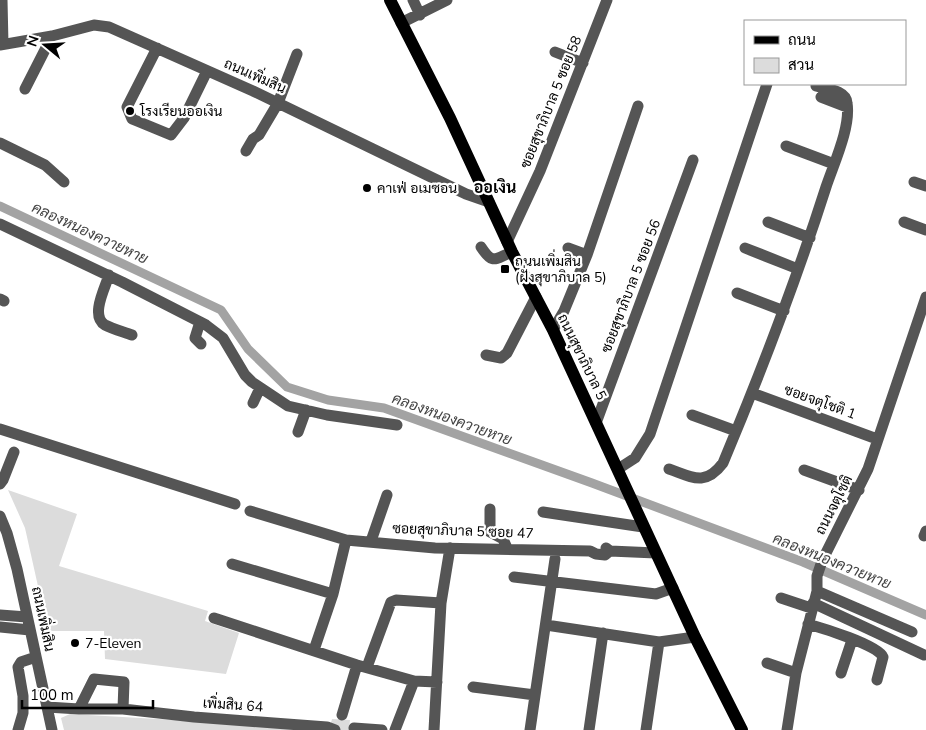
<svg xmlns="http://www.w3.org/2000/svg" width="926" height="730" font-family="'Nunito Sans',Sarabun,sans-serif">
<rect width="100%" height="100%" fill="#fff"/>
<path fill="#dcdcdc" d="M8 490 77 514 59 566 208 611 205 621 239 633 226 674 105 659 104 631H48L25 528Z
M70 714 211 722 301 730H64L61 718Z
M332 719 350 720 349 730H329Z"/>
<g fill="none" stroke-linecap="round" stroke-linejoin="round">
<path stroke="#a3a3a3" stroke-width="9" d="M0 206 221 310 248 349 287 387 328 400 384 408 592 483 803 562 926 615"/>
<path stroke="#555" stroke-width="11" d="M2 0 3 44
M413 0 420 15
M401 23 447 0
M0 45 52 36 94 25 109 27 253 91 466 194 489 202
M157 48 127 107 132 119 137 121 171 135 184 118 207 71
M555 52 583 63
M25 89 52 36
M821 97 847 107
M0 143 45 165 64 182
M786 146 834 164
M246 151 253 139 259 135 278 103 297 54
M914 182 926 186
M768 222 810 238
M904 222 926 230
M0 224 122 282 206 325 223 338 245 375 252 382 288 406 327 415 397 425
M507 242 540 171 607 0
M481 247C493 265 494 259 512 252
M568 248 587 255
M745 248 798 269
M109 275C105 288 90 316 105 325 113 329 124 332 132 335
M737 293 784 311
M0 299 4 301
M200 322 195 338 201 344
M553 330 564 311 587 255 638 106
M486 355 501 358 507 353 536 297
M752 393 877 439
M253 403 260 388
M692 415 736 431
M596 423 693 160
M0 429 235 504
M298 432 306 410
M618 469 635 458 650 434 767 84
M669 469C692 477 705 487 723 463 761 372 796 281 826 187 834 163 851 127 847 103 846 90 826 89 816 86
M804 470 859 490
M0 484 3 480 14 452
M490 509V532L503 539 507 548
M250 511 346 540 435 548 590 551 596 554 605 555 610 551
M543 512 643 527
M0 516 7 533 17 569 52 730
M924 536 926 531
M371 541 387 495
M606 548 610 551 656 553
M232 564 333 594
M514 577 656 594 673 588
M817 591 912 632
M781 598 811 608
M813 603 924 655
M0 615 27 617
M214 618 357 665 414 681 437 682
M808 624C822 628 878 645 883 657L877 680
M546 625 659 642 695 637
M0 627 30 630
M314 650 333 594 346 540
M767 663 796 673
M367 667 391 602 396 600 441 603
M841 673 852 640
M473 687 535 695
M47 707 79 709H123L194 717 327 727 335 730
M79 709 94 679 124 682 123 709
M342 715 357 665
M354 728 382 730
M18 730 23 713V696L18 667 21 662 36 657
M395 730 414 681
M434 730 441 603 450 548
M530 730 555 559
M589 730 603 633
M646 730 659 642
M787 730 796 673 817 591V576L822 561 868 469 926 297"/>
<path stroke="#000" stroke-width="12" d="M390 0 450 118 512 252 553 330 695 637 742 730"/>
</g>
<g fill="#000" stroke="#fff" stroke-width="2">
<circle cx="130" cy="111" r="5"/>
<circle cx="367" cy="188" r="5"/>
<rect x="500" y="264" width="10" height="10" rx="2.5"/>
<circle cx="75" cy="643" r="5"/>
</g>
<g text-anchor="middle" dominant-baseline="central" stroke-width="4.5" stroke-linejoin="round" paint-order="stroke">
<g font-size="14" fill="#000" stroke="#fff">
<text transform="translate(255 76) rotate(24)">ถนนเพิ่มสิน</text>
<text transform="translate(551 102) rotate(-68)">ซอยสุขาภิบาล 5 ซอย 58</text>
<text transform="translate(631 286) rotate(-69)">ซอยสุขาภิบาล 5 ซอย 56</text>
<text transform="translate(582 357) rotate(64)">ถนนสุขาภิบาล 5</text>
<text transform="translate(820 402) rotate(20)">ซอยจตุโชติ 1</text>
<text transform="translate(834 505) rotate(-63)">ถนนจตุโชติ</text>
<text transform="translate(463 531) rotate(2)">ซอยสุขาภิบาล 5 ซอย 47</text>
<text transform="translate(43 619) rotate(78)">ถนนเพิ่มสิน</text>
<text transform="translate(233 705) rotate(4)">เพิ่มสิน 64</text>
</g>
<g font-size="14" fill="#000" stroke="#fff" text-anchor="start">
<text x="140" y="111">โรงเรียนออเงิน</text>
<text x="377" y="188">คาเฟ่ อเมซอน</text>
<text x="515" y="261">ถนนเพิ่มสิน<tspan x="515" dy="16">(ฝั่งสุขาภิบาล 5)</tspan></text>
<text x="85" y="643">7-Eleven</text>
</g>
<g font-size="15" font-style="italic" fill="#444" stroke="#fff">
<text transform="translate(90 233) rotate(25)">คลองหนองควายหาย</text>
<text transform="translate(452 419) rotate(20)">คลองหนองควายหาย</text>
<text transform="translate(832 561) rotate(22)">คลองหนองควายหาย</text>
</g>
<g font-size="16" font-weight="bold" fill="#000" stroke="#fff">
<text x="495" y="188">ออเงิน</text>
</g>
</g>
<rect x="744" y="20" width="162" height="65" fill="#ffffff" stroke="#999999"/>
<rect x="754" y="36" width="25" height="8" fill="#000000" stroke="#999999"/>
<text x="788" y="45" font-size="15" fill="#000000">ถนน</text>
<rect x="754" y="58" width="25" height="15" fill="#dcdcdc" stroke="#999999"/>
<text x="788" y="70" font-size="15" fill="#000000">สวน</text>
<g transform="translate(45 45) rotate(288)" stroke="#ffffff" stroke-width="4" paint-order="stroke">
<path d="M0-4L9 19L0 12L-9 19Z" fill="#000000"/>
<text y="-8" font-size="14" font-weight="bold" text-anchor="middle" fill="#000000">N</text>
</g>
<path d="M22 700v8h131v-8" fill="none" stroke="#000000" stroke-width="2.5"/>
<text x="30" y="700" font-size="15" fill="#000000" stroke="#ffffff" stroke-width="4" paint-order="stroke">100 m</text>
</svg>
